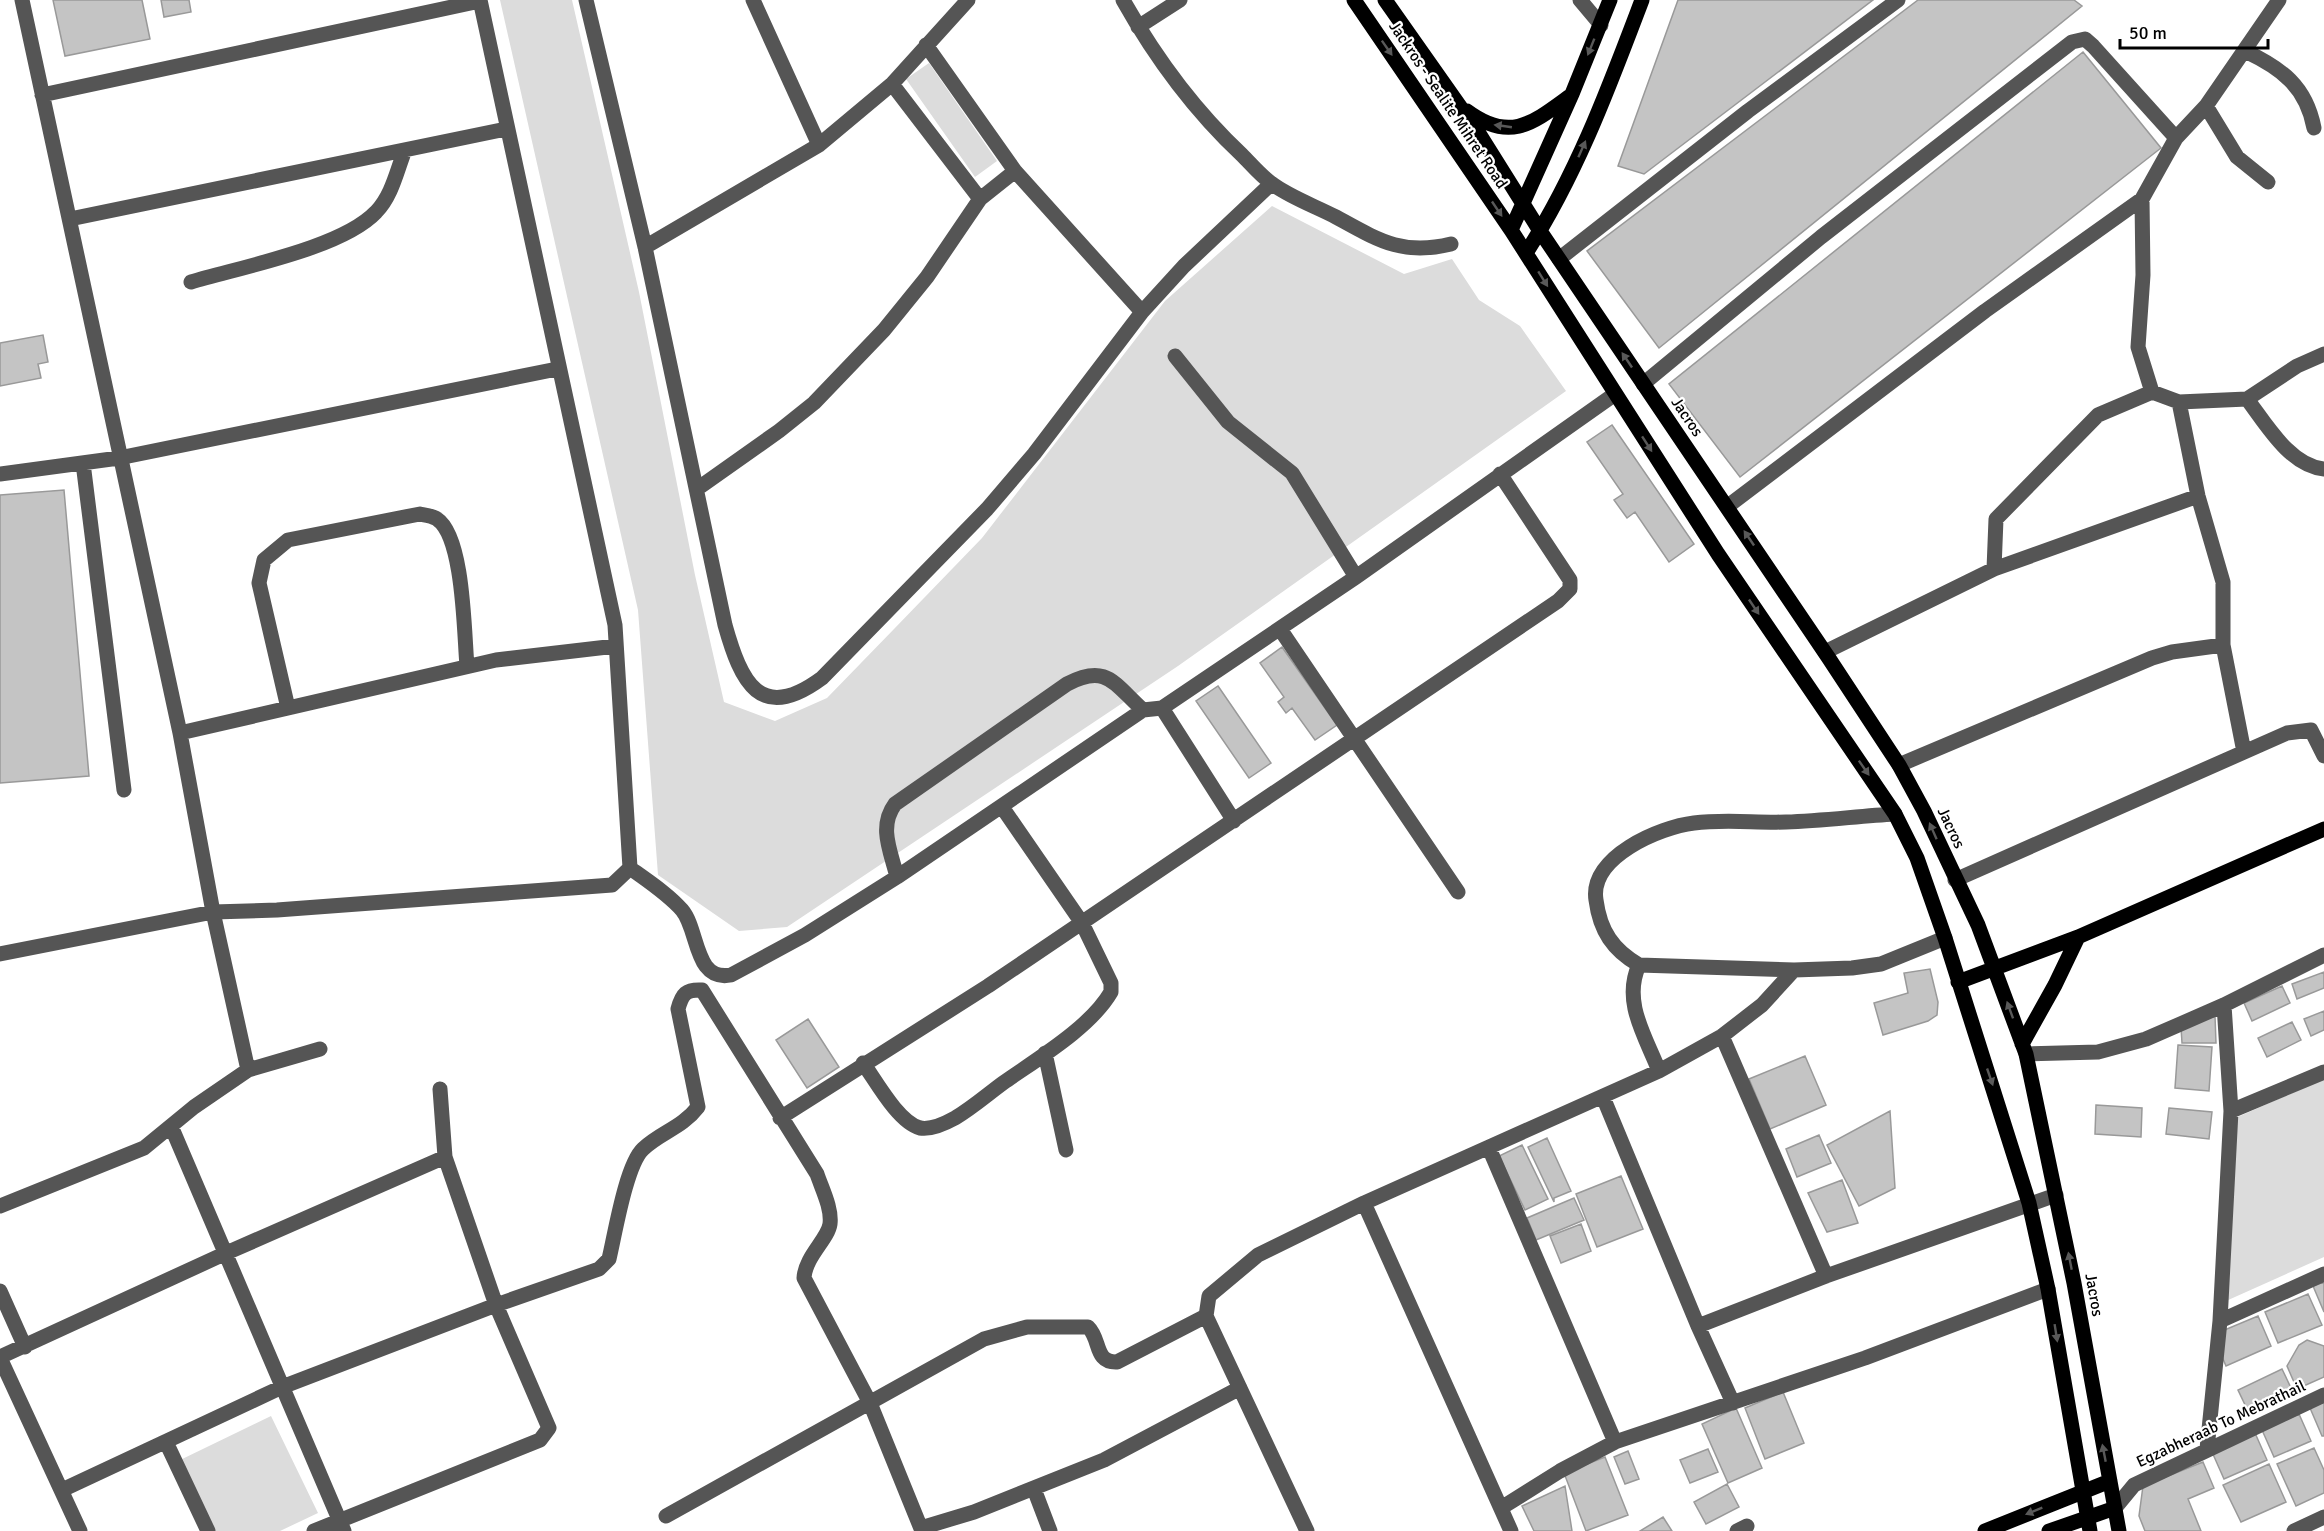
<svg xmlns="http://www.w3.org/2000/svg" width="2324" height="1531" font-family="Signika,sans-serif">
<rect width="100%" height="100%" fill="#fff"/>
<path fill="#dcdcdc" d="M500 0H572L639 292 695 575 724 702 775 721 827 698 894 629 982 538 1165 301 1272 206 1404 274 1452 259 1479 300 1520 326 1566 391 1178 666 787 927 739 931 658 875 638 610Z
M929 63 997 161 975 177 906 79Z
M2324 1079V1257L2226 1301 2231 1120Z
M271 1416 318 1513 280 1531H209L176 1462Z"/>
<path fill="#c4c4c4" stroke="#999" stroke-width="1.5" d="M53 0H142L150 39 65 56Z
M161 0H189L191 12 164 17Z
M1678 0H1873L1644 174 1618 166Z
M1918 0H2074L2082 6 1659 348 1587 251Z
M2083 52 2161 148 1740 477 1669 384Z
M43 335 48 362 38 364 41 378 0 386V343Z
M1612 425 1694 544 1669 562 1635 512 1627 518 1614 500 1623 494 1587 442Z
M64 490 89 776 0 783V495Z
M1282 647 1337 725 1315 740 1292 708 1286 713 1278 702 1284 697 1260 663Z
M1218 686 1271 763 1249 778 1196 701Z
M1930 969 1938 1002 1937 1015 1928 1021 1883 1035 1874 1003 1908 993 1904 973Z
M2324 972V988L2297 999 2292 984Z
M2282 986 2290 1003 2252 1021 2244 1003Z
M2324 1011V1030L2311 1036 2304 1019Z
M2215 1016 2216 1043H2182L2181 1027Z
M808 1019 839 1067 807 1088 776 1040Z
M2292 1022 2301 1040 2267 1057 2258 1038Z
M2178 1045 2212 1047 2209 1091 2175 1088Z
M1805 1056 1826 1105 1770 1129 1749 1079Z
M2096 1105 2142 1108 2141 1137 2095 1134Z
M2169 1108 2212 1112 2209 1139 2166 1134Z
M1890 1111 1895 1188 1859 1206 1827 1145Z
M1819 1135 1831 1163 1797 1177 1786 1149Z
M1547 1138 1571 1191 1554 1198V1202L1528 1147Z
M1522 1145 1548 1199 1525 1210 1499 1156Z
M1621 1176 1643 1229 1597 1247 1576 1194Z
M1842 1180 1858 1223 1827 1232 1808 1193Z
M1574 1198 1584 1220 1536 1240 1527 1218Z
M1581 1224 1591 1251 1561 1263 1550 1236Z
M2324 1282V1312L2313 1286Z
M2308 1294 2322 1325 2278 1343 2265 1312Z
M2258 1316 2271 1346 2226 1366 2220 1352 2222 1331Z
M2307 1340 2324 1346V1377L2297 1389 2287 1366 2299 1345Z
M2282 1369 2292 1390 2248 1411 2238 1390Z
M1783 1392 1804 1443 1765 1459 1745 1408Z
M2324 1402V1436H2322L2310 1408Z
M1736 1408 1762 1468 1728 1483 1702 1424Z
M2299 1414 2311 1441 2274 1457 2262 1430Z
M2255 1433 2267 1460 2224 1479 2212 1452Z
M2314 1448 2324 1470V1493L2296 1506 2277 1464Z
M1708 1449 1718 1472 1690 1483 1680 1460Z
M1628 1451 1639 1479 1625 1484 1614 1457Z
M1605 1457 1628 1515 1586 1531 1564 1473Z
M2203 1462 2214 1488 2188 1499 2201 1531H2145L2139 1516 2143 1486Z
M2269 1464 2286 1502 2241 1522 2223 1485Z
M1727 1484 1739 1507 1706 1524 1694 1502Z
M1565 1486 1572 1531H1534L1522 1506Z
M1663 1517 1672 1531H1640Z"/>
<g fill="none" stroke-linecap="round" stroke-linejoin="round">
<path stroke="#555" stroke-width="15" d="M22 0 180 733 213 912 248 1070
M586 0 645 247 725 625C741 682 760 724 822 678L987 509 1034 454 1142 312 1184 266 1271 184
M753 0 819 145
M1123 0C1155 57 1194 110 1242 155 1251 164 1260 175 1271 183 1289 197 1315 206 1336 217 1378 240 1402 256 1451 244
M1580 0 1601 25
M1138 27 1180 0
M926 45 1015 171 1142 312
M2245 51C2281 68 2306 86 2314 128
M892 84 980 199
M42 95 480 1
M2206 106 2237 157 2268 182
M2142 199 2143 275 2138 347 2152 392
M70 219 506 129
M645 247 819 145 892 84 968 0
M1559 259 1748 111 1898 0
M191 282C241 267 342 248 376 212 392 196 397 170 405 150
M1175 356 1228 422 1292 473 1356 577
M1643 384 1821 237 2072 42 2085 39 2093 46 2176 138
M2247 399C2266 424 2290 466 2324 469
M2179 402 2198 496 2223 582V645L2244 752
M83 463 124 790
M0 474 119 458 557 369
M697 489 779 431 814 403 884 330 927 277 980 199 1015 171
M1728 506 1985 311 2142 199 2176 138 2206 106 2279 0
M1994 569 1996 519 2098 415 2152 392 2179 402 2247 399 2297 366 2324 354
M1280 629 1458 892
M1825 652 1994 569 2198 496
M288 708 259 583 264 560 288 540 420 514C425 515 433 516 437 519 464 537 464 634 467 666
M1162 708 1234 821
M180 733 496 660 616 646
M1899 765 2152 658 2172 652 2223 645
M1895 814C1859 816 1822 821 1786 822 1756 823 1724 819 1694 823 1660 827 1589 857 1596 900 1600 931 1613 950 1639 965L1794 970 1852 968 1881 964 1945 938
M630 868C648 881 668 894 682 910 699 930 694 982 731 975L805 935 897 877 1143 710 1162 708 1356 577 1615 394
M897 877C891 852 878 827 895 804L1067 684C1107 663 1114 684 1143 710
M1955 880 2287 733 2311 730 2324 756
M0 954 213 912 277 910 612 885 630 868 615 625 480 0
M1639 965C1622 1002 1646 1037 1659 1071
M1722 1036 1826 1276
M1045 1053 1066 1150
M2026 1054 2098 1052 2146 1039 2224 1005 2324 955
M863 1063C876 1081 898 1122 920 1128 931 1130 946 1123 955 1118 972 1108 988 1094 1003 1083 1037 1059 1090 1028 1111 992V983L1082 923 1002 807
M1603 1097 1698 1326 1733 1403
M2231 1111 2324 1072
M780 1118 988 986 1558 601 1570 589V580L1500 474
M171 1126 344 1531
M1489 1148 1615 1442
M1364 1203 1511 1531
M0 1206 144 1148 194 1107 248 1070 320 1049
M0 1291 25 1347
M2220 1321 2324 1274
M1698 1326 1826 1276 2056 1195
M0 1357 224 1254 445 1157
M0 1358 80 1531
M166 1442 208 1531
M2207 1449 2220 1321 2231 1111 2224 1005
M1034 1489 1050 1531
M62 1490 282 1387 496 1305 599 1269 609 1259C615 1234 626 1165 643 1149 661 1132 682 1128 698 1107L678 1009C682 994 686 989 702 990L817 1174C822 1189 832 1208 830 1224 828 1239 805 1257 804 1278L870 1403 922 1531
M1501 1508 1560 1471 1615 1442 1865 1358 2048 1289
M2115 1508 2134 1485 2324 1395
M666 1516 984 1339 1027 1327H1088C1101 1339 1094 1363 1117 1362L1206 1316
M921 1528 974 1512 1104 1460 1240 1388
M314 1531 540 1440 549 1428 496 1305 445 1157 440 1089
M1307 1531 1206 1316 1209 1296 1258 1255 1364 1203 1659 1071 1722 1036 1762 1005 1794 970
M1737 1531 1747 1526
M2294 1531 2324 1517"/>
<path stroke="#000" stroke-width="15" d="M1354 0 1511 230 1718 554 1895 814 1917 858 1945 938 2029 1203 2048 1289 2090 1531
M1385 0 1478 132 1540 231 1828 657 1899 765 1924 811 1978 925 2026 1054 2074 1283 2119 1531
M1467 111C1510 143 1533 123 1570 96
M1511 230 1572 94 1610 0
M1526 253C1577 174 1609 87 1642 0
M1958 982 2078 937 2324 829
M2022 1044 2055 985 2078 937
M1985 1531 2110 1481
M2049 1531 2115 1508"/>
</g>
<defs><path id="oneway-solid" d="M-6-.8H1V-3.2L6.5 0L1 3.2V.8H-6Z" transform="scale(1.5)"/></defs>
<g fill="#595959">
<use href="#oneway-solid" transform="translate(1591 47) rotate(112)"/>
<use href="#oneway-solid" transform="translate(1387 48) rotate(55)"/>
<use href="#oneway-solid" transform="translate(1503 126) rotate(-172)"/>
<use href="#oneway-solid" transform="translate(1582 149) rotate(-66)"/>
<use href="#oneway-solid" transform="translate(1497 209) rotate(56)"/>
<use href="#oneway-solid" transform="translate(1543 279) rotate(58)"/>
<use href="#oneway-solid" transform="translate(1627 360) rotate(-124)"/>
<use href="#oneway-solid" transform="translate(1647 444) rotate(57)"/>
<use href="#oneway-solid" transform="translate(1749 538) rotate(-124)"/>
<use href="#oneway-solid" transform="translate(1754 607) rotate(56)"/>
<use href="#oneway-solid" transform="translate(1864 768) rotate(55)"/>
<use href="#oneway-solid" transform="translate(1933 831) rotate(-114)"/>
<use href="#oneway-solid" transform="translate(2010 1010) rotate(-110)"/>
<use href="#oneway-solid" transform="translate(1990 1077) rotate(71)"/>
<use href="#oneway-solid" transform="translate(2070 1261) rotate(-101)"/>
<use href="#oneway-solid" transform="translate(2056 1333) rotate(81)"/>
<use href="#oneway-solid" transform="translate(2104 1453) rotate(-101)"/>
<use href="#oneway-solid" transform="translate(2034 1511) rotate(158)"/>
</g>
<g text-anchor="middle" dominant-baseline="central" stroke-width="4.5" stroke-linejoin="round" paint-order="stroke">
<g font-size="16" fill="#000" stroke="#fff">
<text transform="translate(1448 105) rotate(56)">Jackros - Sealite Mihret Road</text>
<text transform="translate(1687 417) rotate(56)">Jacros</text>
<text transform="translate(1951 828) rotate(65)">Jacros</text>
<text transform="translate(2094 1295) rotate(80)">Jacros</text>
<text transform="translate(2221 1424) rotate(-25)">Egzabheraab To Mebrathail</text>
</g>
</g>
<path d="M2120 39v9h148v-9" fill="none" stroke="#000000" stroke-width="3"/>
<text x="2129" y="39" font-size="18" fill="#000000" stroke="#ffffff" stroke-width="4.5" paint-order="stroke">50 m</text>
</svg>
